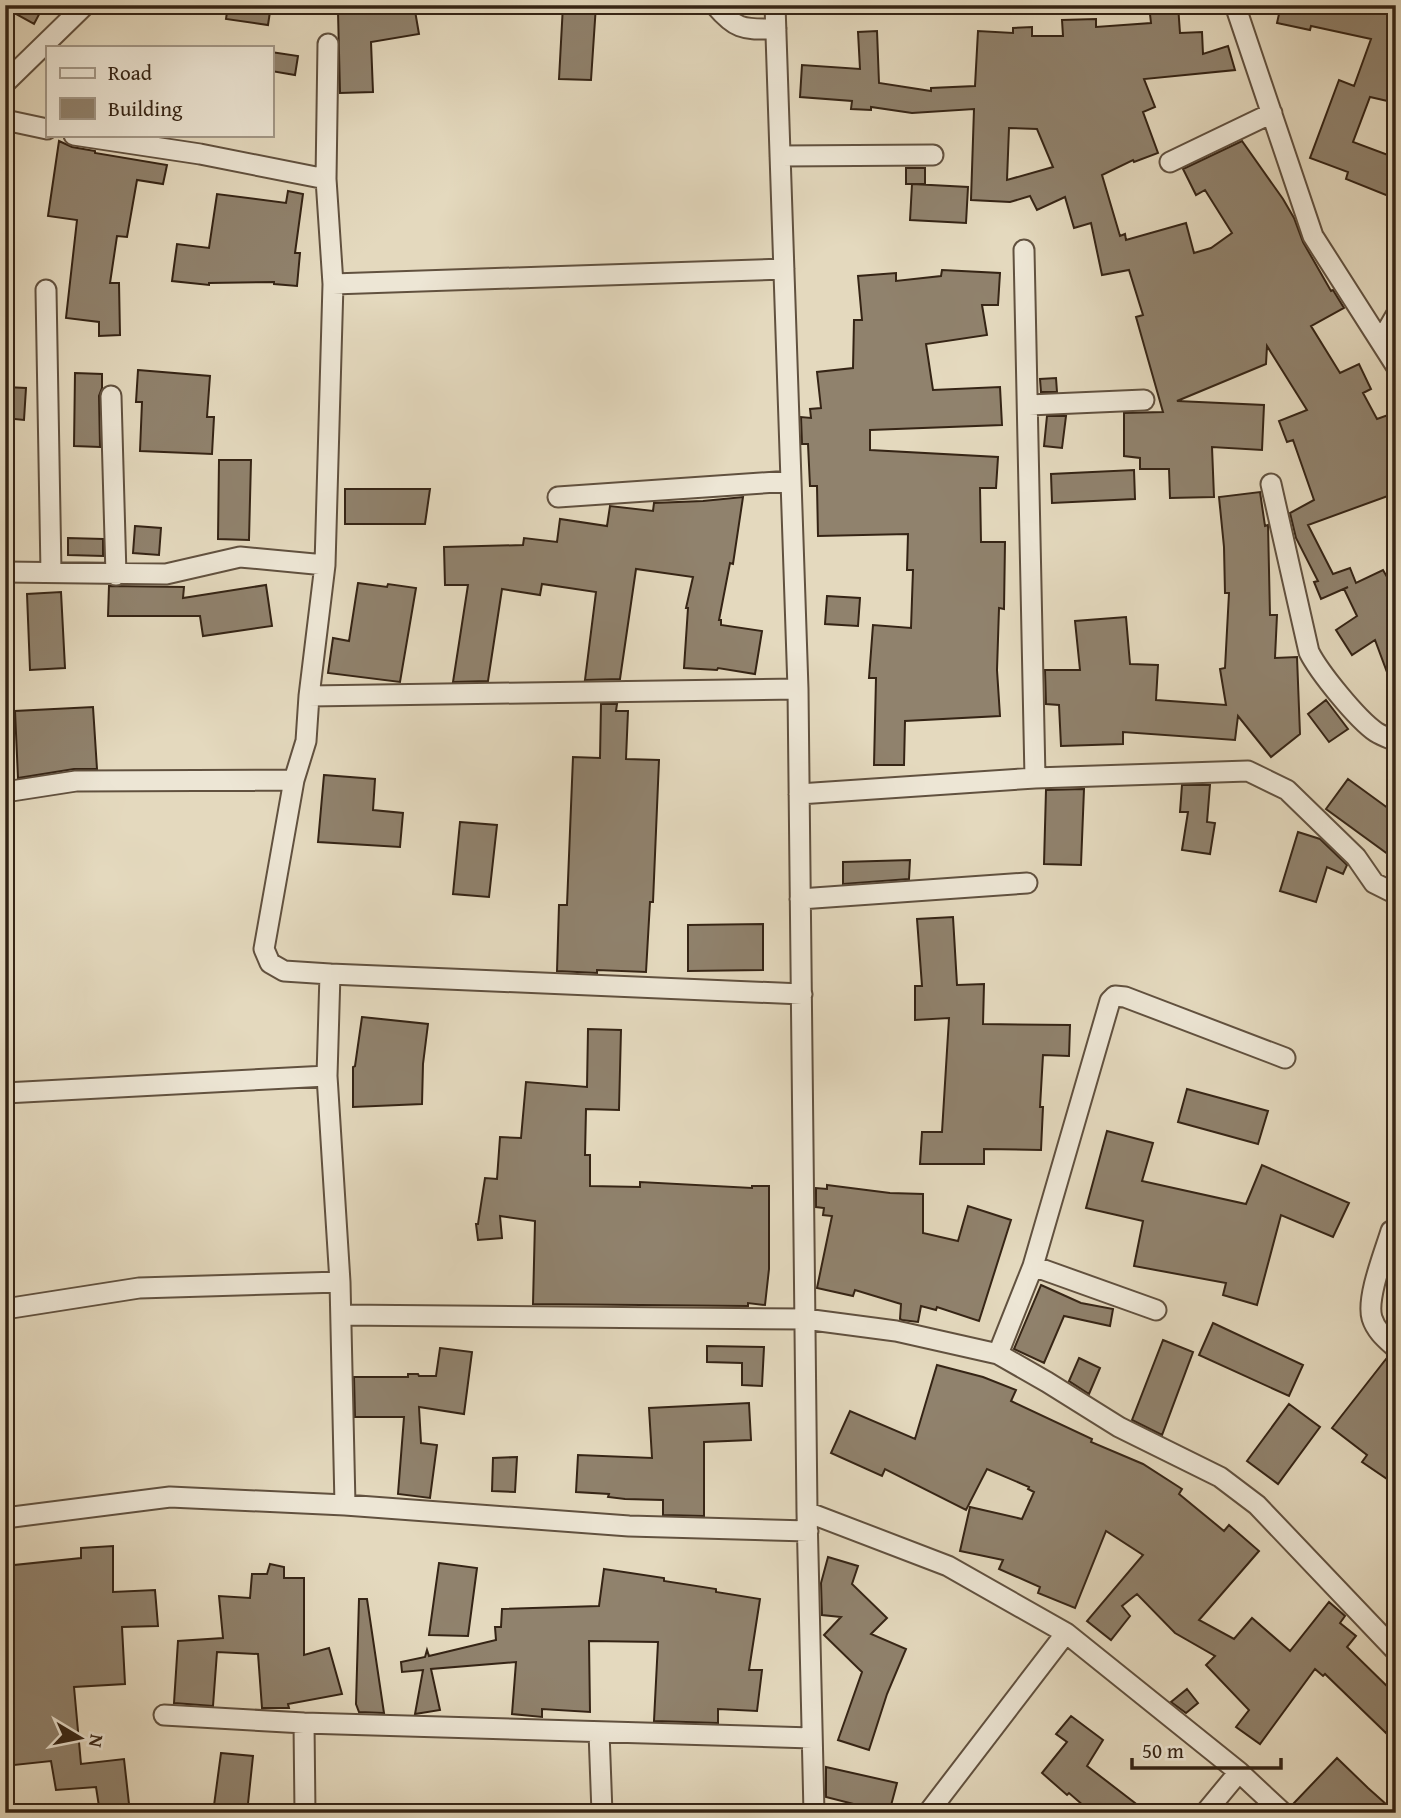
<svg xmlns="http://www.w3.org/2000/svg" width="1401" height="1818" font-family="'Gentium Book Plus',serif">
<rect width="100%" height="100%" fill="#e4d9be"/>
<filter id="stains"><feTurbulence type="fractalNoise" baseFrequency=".00286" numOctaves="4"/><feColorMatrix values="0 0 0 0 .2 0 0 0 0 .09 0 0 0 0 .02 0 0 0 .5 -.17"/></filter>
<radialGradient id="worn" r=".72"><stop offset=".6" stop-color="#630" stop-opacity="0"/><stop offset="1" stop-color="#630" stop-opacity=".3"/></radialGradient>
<path fill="#90826d" stroke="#352415" stroke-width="2" fill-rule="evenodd" d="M5 5H44L34 24 5 8Z
M228 5H271L268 25 226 19Z
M391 5H414L419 34 371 42 373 92 340 93 338 12 383 11V7Z
M563 5H596L591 80 559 79Z
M1149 5H1178L1180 33 1202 32 1203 54 1228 46 1235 70 1144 79 1155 107 1143 112 1158 153 1134 162 1133 160 1102 175 1120 236 1125 234 1126 240 1186 223 1194 253 1211 248 1232 233 1205 190 1196 195 1183 169 1242 141 1283 199 1294 218 1303 242 1331 291 1333 290 1344 308 1311 326 1340 373 1359 364 1371 389 1363 393 1377 419 1388 415 1396 438V493L1308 525 1333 574 1350 568 1356 583 1383 570 1387 577 1396 572V691H1394L1375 640 1352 655 1336 630 1357 616 1344 589 1348 587 1321 599 1314 582 1318 581 1296 538 1290 513 1314 500 1293 440 1287 442 1279 421 1307 410 1267 346 1266 364 1177 401 1264 405 1262 450 1212 447 1214 497 1170 498 1169 469H1140V458L1124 456V413L1163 412 1136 317 1143 315 1129 270 1102 275 1091 223 1074 228 1065 197 1037 210 1030 196 1010 202 971 200 974 109 912 113 871 107V110L851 109 852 101 800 97 802 65 860 69 858 32 877 31 879 83 931 91V88L975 86 978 31 1013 33V28L1032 27V36H1063L1062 20 1096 19V27L1151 23ZM1009 128 1037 129 1053 167 1007 180Z
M1281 5H1396V103L1370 97 1353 142 1396 158V199L1346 179 1348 172 1310 158 1339 80 1354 86 1371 39 1311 26 1310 30 1277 23Z
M271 52 298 56 295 75 271 71Z
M59 141 72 147 95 151V153L167 165 163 184 137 180 127 237 117 236 110 283H119L120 335 99 336V322L66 318 77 220 48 216Z
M906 168H925V184H906Z
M912 184 968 187 966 223 910 220Z
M288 191 303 194 295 253H300L297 286 274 284V282L209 283V285L172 281 177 244 209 248 217 194 286 203Z
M942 270 1000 273 998 305H982L987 335 926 344 933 390 1000 387 1002 425 870 430V450L998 457 996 488H980L981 542H1005L1004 609 999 608 997 670 1000 716 905 721 904 765H874L876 678H869L873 625 911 628 913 570H907L908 534 818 536 817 486H810L808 444H802L801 417 811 418 810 409 821 408 817 372 853 368 854 320H862L858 276 896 273V281L941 276Z
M138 370 210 376 207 417H214L212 454 140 451 142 402H136Z
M75 373 102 374V388L99 396 100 447 74 446Z
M1056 378 1057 392H1041L1040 379Z
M5 387 26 388 24 420 5 418Z
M1047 416H1066L1062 448 1044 446Z
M219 460H251L249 540 218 539Z
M1134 470 1135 499 1052 503 1051 474Z
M345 489H430L425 524H345Z
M1260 492 1265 526 1268 525 1270 615H1277L1275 658 1297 657 1300 734 1271 757 1238 716 1235 740 1123 732V744L1061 746 1059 705 1046 704 1045 670H1080L1075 621 1126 617 1130 664 1158 665 1156 700 1226 705 1220 669 1225 668 1229 593H1225L1224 547 1219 497Z
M743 497 733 564 730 563 719 620H721V625L762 631 755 674 718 668 717 670 684 668 688 608H686L693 577 636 569 620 679 585 680 596 592 542 584 540 595 502 589 488 681 453 682 468 585H445L444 547 523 545 524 538 557 542 560 519 607 526 610 506 653 511 654 503 703 501Z
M135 526 161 528 159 555 133 553Z
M68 538 103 539V556L68 555Z
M358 583 387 587 388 584 416 588 400 682 328 673 333 638 349 641Z
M266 585 272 626 203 636 200 616H108L109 586 184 587 183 598Z
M61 592 65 668 30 670 27 594Z
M827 596 860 598 858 626 825 624Z
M1326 700 1348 729 1329 742 1308 714Z
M601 704H617L616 711H628L626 759 659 760 653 902H650L646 972 597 970V973L557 971 559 905H567L573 757 600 758Z
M93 707 97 769H74L18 778 15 711Z
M324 775 375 779 373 810 403 813 400 847 318 842Z
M1348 779 1396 814V860L1326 809Z
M1182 785H1210L1207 822 1215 823 1210 854 1182 850 1188 812H1180Z
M1084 789 1081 865 1044 864 1046 790Z
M460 822 497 825 489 897 453 894Z
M1298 832 1320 839 1347 865 1343 874 1327 867 1316 902 1280 891Z
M910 860 909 879 843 884V862Z
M953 917 957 985 984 984 983 1024 1070 1025 1069 1056 1043 1055 1040 1107H1043L1041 1150 984 1149V1164H920L922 1132H942L949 1018 915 1020V986H922L917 919Z
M763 924V970L688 971V925Z
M362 1017 428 1024 423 1064 422 1104 353 1107V1067L355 1066Z
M588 1029 621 1030 619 1110 586 1109 585 1155H590V1186L640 1187V1182L752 1188V1186H769V1269L765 1305 748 1303V1306L533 1304 535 1221 500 1216 502 1238 478 1240 476 1224H478L485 1178 497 1179 500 1137 521 1138 526 1082 587 1087Z
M1187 1089 1268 1111 1258 1144 1178 1122Z
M1107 1131 1153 1143 1142 1181 1246 1204 1262 1165 1349 1203 1333 1237 1281 1215 1257 1305 1223 1295 1226 1283 1134 1266 1143 1221 1086 1208Z
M827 1185 890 1193 923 1194V1233L958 1241 968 1206 1011 1220 979 1321 937 1307 936 1310 921 1306 918 1322 902 1320 900 1319 901 1304 855 1290 853 1296 817 1288 832 1216 823 1215 824 1208 816 1207V1188L827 1189Z
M1041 1285 1081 1303 1113 1309 1110 1326 1064 1316 1044 1363 1014 1349Z
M1213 1323 1303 1365 1289 1396 1199 1355Z
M1163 1340 1193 1352 1162 1435 1132 1420Z
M707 1346 764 1347 762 1386 742 1385V1363L707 1362Z
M440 1348 472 1352 464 1414 419 1407 421 1443 437 1445 430 1498 398 1494 404 1417H355L354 1377H408V1374H418L419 1376H436Z
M1079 1358 1100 1368 1089 1394 1069 1381Z
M1386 1359 1396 1366V1485L1362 1462 1367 1455 1332 1428Z
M937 1365 983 1377 1016 1390 1011 1401 1092 1439 1091 1442 1143 1464 1182 1489 1179 1494 1224 1531 1229 1525 1259 1551 1199 1620 1234 1639 1252 1618 1290 1651 1329 1602 1345 1616 1340 1623 1356 1636 1347 1647 1396 1695V1722L1386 1733 1325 1674 1323 1676 1315 1669 1260 1744 1236 1727 1249 1710 1206 1665 1215 1656 1175 1633 1137 1594 1122 1606 1130 1616 1111 1640 1087 1621 1143 1555 1106 1531 1075 1608 1038 1593 1040 1587 999 1569 1003 1560 960 1551 970 1507 1022 1519 1034 1492 1028 1489 1029 1487 987 1469 966 1510 885 1469 882 1476 831 1453 850 1411 915 1439Z
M749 1403 751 1440 704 1442V1516L663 1515V1500L625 1499 608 1497 609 1494 576 1492 578 1455 652 1458 649 1408Z
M1289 1404 1320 1427 1278 1484 1247 1461Z
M517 1457 515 1492 492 1491 493 1458Z
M113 1546V1592L155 1590 158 1626 122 1627 125 1684 74 1687 81 1764 124 1759 130 1813H100L96 1787 56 1790 51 1761 5 1766V1566L81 1558V1548Z
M828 1557 858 1566 852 1584 887 1618 871 1634 906 1649 887 1694 869 1750 838 1740 862 1672 824 1635 841 1617 822 1615 821 1583Z
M439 1563 477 1568 468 1636 429 1635Z
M270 1564 284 1567V1578H304V1655L329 1648 342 1694 288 1704 289 1708H262L258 1654 217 1652 213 1706 174 1703 178 1641 223 1638 219 1596 250 1598 252 1574H267Z
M604 1569 664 1578V1581L716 1589V1592L760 1599 749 1670H762L757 1711 718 1709V1723L654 1721 658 1642 589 1641 590 1712 542 1709V1717L512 1714 516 1662 431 1669 440 1710 415 1714 423 1670 402 1672 401 1662 425 1657 427 1650 429 1656 496 1640 495 1627H501L502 1609 599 1606Z
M359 1599H367L384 1713 359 1712 356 1704Z
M1187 1689 1198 1703 1186 1713 1171 1702Z
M1071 1716 1103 1740 1087 1766 1148 1813H1092L1069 1793 1067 1795 1042 1773 1067 1742 1056 1734Z
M221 1753 253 1756 247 1813H213Z
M1337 1758 1368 1788 1396 1813H1304L1294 1803Z
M826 1767 897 1783 889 1813 826 1797Z"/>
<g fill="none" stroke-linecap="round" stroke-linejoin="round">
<g stroke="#61513f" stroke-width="23">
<path id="minor" d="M715 5C737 31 744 29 776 29
M775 5 798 689 807 1512 814 1813
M1235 5 1313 236 1396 366
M5 83 85 5
M5 120 47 129
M74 135 200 154 326 179
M780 156 933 155
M1170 162 1272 113
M1024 250 1035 778
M333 284 784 269
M46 290 51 572
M1381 341 1396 315
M111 396 116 575
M1029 405 1144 400
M1271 484 1309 652C1319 672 1357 719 1376 732 1382 736 1389 738 1396 741
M558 497 791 481
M325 565 333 284 326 179 328 44
M5 572 166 574 240 557 325 565 309 696 306 741 294 780 264 949 270 963 284 971 330 974 327 1076 340 1282 345 1505 170 1497 5 1518
M309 696 798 689
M5 792 76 781 294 780
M799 794 1035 778 1248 771 1287 790 1356 857 1374 883 1396 894
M800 899 1027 883
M330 974 802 994
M5 1093 327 1076
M1391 1231C1385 1251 1366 1298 1372 1318 1376 1331 1386 1339 1396 1348
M1033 1266 1156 1310
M5 1309 139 1288 340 1282
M341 1315 805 1319 896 1331 998 1354 1047 1382 1119 1427 1220 1477 1257 1505 1396 1651
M998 1354 1033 1266 1110 1001 1115 996 1125 997 1285 1058
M345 1505 629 1526 808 1531
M807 1512 948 1566 1066 1633 1239 1772 1283 1813
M164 1715 304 1723 812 1738
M304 1723 305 1813
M599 1732 602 1813
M928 1813 1066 1633
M1205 1813 1239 1772"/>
</g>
<use href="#minor" stroke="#ede6d5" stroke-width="19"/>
</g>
<rect width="1401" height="1818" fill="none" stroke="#e4d9be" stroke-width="28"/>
<rect x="7" y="7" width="1387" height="1804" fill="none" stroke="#352415" stroke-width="3.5"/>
<rect x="14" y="14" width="1373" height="1790" fill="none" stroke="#352415" stroke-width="2"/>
<rect x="46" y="46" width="228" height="91" fill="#ede6d5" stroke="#a39888" stroke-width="2"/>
<rect x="60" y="68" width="35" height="10" fill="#ede6d5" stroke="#a39888" stroke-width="2"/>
<text x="108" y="80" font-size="21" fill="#352415">Road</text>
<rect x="60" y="98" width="35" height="21" fill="#90826d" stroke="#a39888" stroke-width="2"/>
<text x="108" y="116" font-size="21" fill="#352415">Building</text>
<g transform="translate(80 1738) rotate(100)" stroke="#ede6d5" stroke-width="5" paint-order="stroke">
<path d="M0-5L12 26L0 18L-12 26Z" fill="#352415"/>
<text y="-10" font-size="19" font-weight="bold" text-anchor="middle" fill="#352415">N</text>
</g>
<path d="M1132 1758v10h149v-10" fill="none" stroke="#352415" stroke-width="3.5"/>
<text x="1142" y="1758" font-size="21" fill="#352415" stroke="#ede6d5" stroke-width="5" paint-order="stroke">50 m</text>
<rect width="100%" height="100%" filter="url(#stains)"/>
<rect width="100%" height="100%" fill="url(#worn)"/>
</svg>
